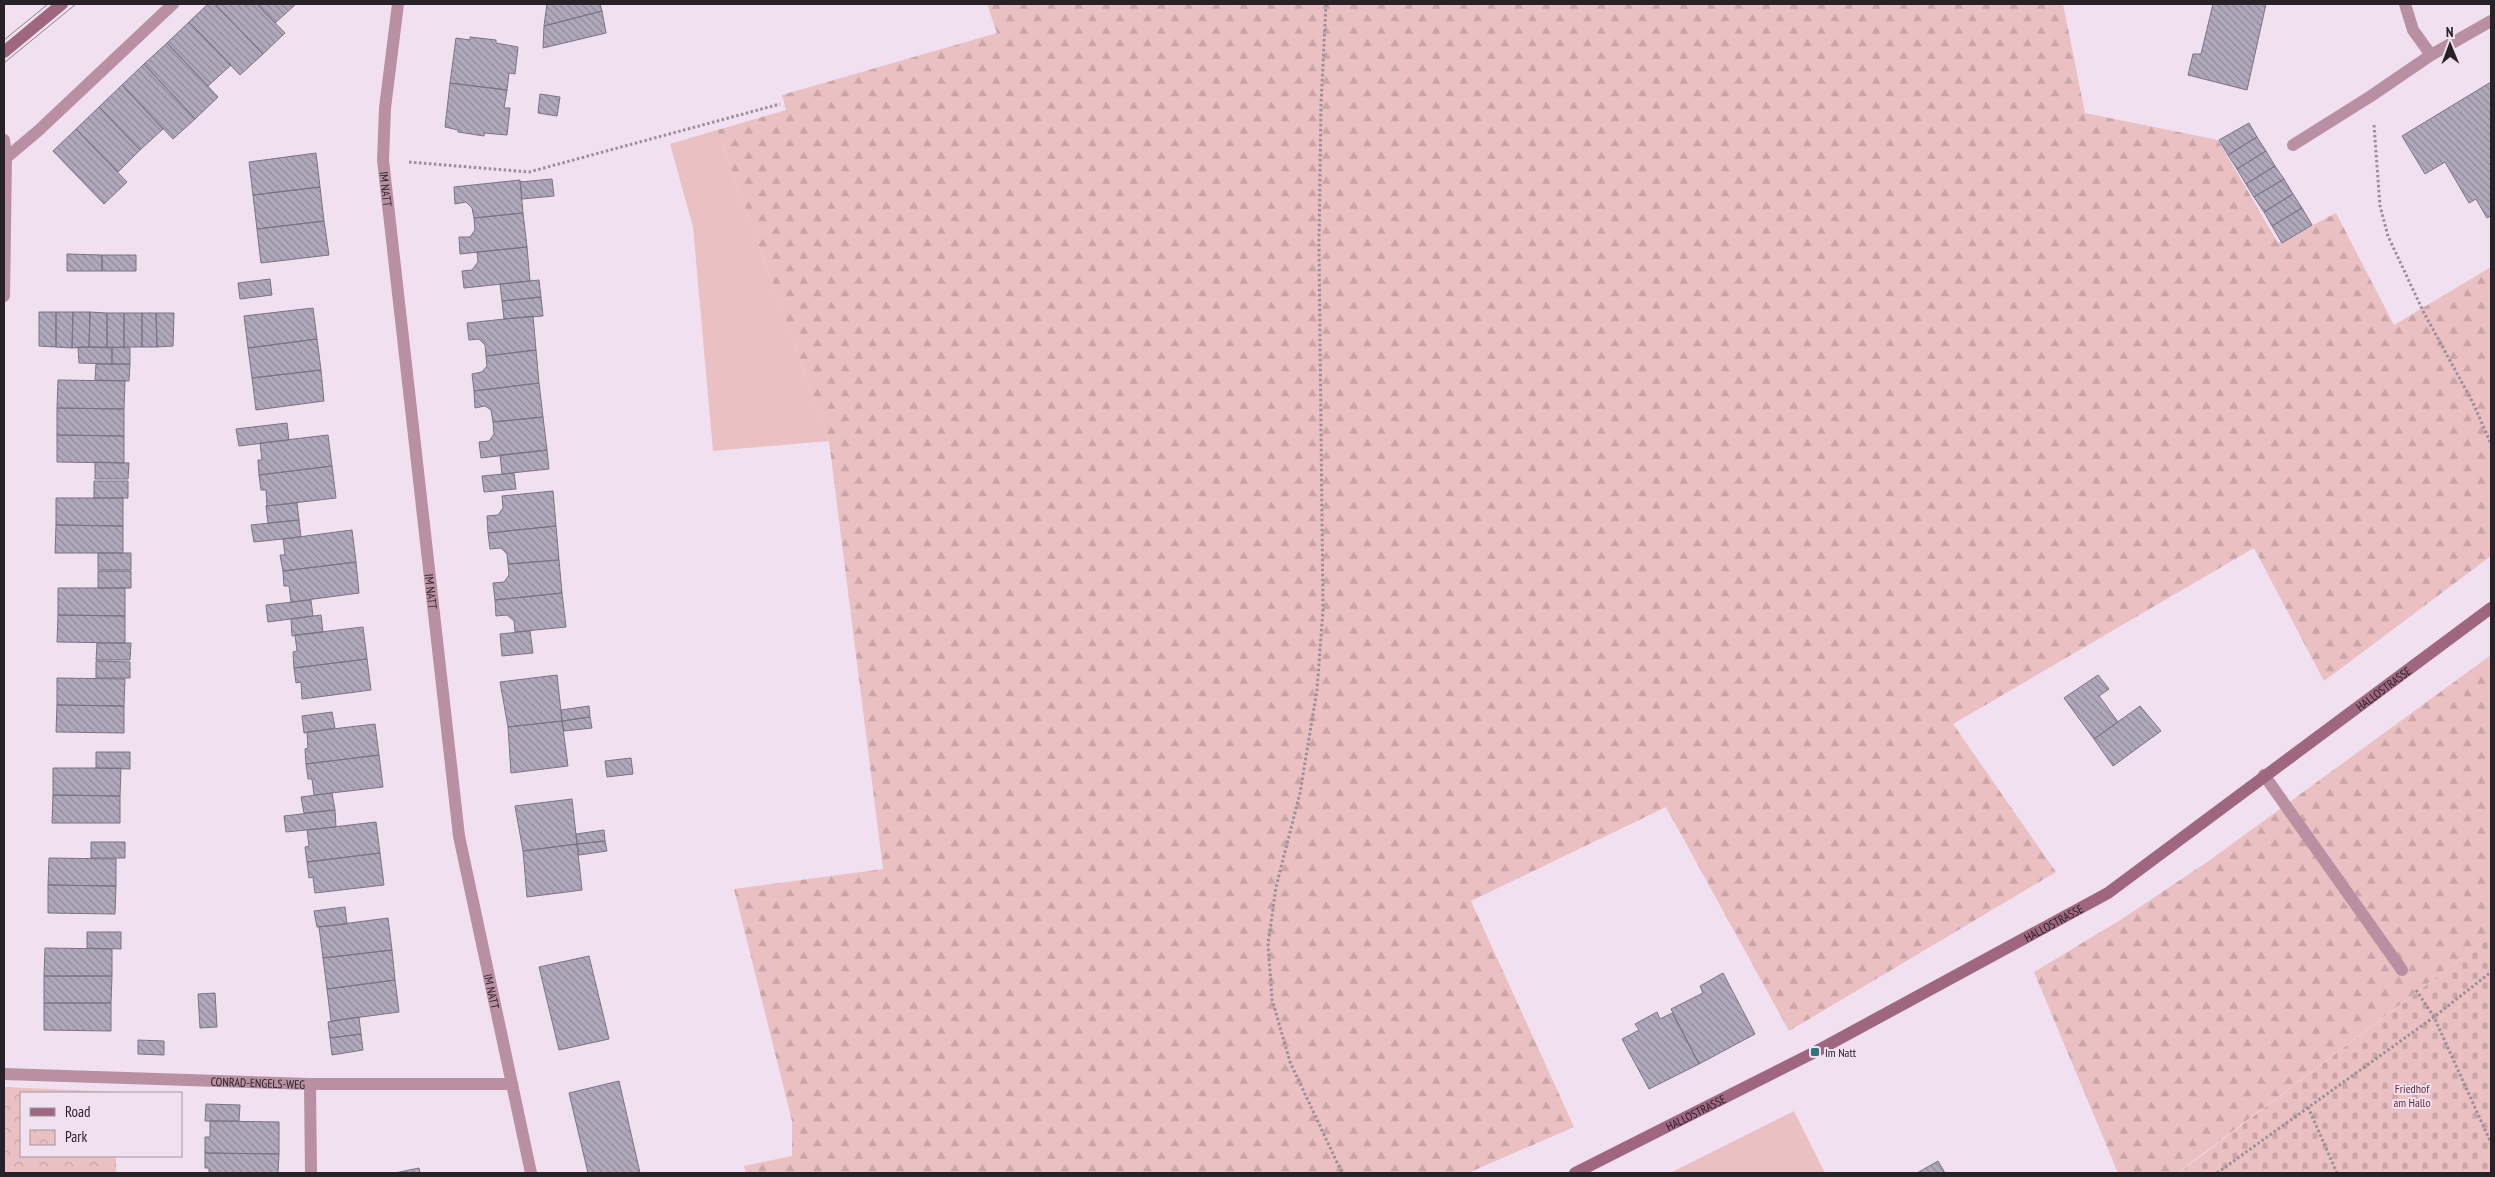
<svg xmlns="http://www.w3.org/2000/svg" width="2495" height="1177" font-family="'PT Sans Narrow',sans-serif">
<defs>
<pattern id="forest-firs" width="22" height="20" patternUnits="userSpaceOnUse" patternTransform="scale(1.25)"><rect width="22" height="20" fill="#eac0c2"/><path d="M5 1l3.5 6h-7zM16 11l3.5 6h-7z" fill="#c9a5a7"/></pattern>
<pattern id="cemetery-stones" width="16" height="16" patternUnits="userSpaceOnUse" patternTransform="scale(1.25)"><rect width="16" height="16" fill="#eac0c2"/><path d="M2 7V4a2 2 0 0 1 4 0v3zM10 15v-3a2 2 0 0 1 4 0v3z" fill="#c9a5a7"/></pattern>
<pattern id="park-crowns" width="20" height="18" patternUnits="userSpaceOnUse" patternTransform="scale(1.25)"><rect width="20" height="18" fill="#eac0c2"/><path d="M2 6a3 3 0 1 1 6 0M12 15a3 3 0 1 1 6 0" fill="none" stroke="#c9a5a7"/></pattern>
<pattern id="building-back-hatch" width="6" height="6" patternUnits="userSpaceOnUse" patternTransform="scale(1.25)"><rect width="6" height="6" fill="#b0a9bb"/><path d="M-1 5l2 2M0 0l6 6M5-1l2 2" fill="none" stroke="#8f8998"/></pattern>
</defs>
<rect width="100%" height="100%" fill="#f1e1f0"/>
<path fill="#eac0c2" d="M717 130 829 441 713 451 693 227 670 144Z
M1794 1111 1825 1173H1670Z"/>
<path fill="url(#forest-firs)" d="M987 4H2063L2085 113 2218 140 2278 243 2336 213 2394 325 2491 267V556L2324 681 2254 548 1953 724 2056 872 1789 1031 1666 807 1471 901 1574 1127 1468 1173H746L744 1166 792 1156V1121L734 889 883 869 829 441 717 130 786 110 782 95 997 33Z
M2491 655V936L2180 1171 2181 1173H2118L2034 972 2122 919 2210 860Z"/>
<path fill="url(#cemetery-stones)" d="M2491 936V1173H2181L2180 1172Z"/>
<path fill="url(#park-crowns)" d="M4 1087 117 1092 21 1093V1156H116V1173H4Z"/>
<path fill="url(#building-back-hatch)" stroke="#797383" d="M208 4H215L263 54 240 75 189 22Z
M215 4H257L285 33 263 54Z
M257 4H296L275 23Z
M547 4H600L602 11 544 26Z
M2213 4H2266L2247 90 2188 75 2193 54H2201Z
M602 11 606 33 543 48 544 26Z
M189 22 231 65 208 86 167 43Z
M470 37 496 40V43L518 47 515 74 509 73 507 90 450 83 456 38 470 40Z
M167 43 218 97 195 119 144 64Z
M144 64 195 119 173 139 122 85Z
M2491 82V216L2487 218 2476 199 2469 203 2445 162 2425 174 2402 136Z
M450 83 507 90 504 108H510L507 135 484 133V136L458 132V130L445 127Z
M122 85 163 129 140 150 99 107Z
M540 94 560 97 557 116 538 113Z
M99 107 140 150 118 172 76 129Z
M2249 123 2257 137 2228 155 2219 140Z
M76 129 127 182 104 204 53 151Z
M2257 137 2266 151 2237 169 2228 155Z
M2266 151 2275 166 2246 184 2237 169Z
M316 153 320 187 253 195 249 162Z
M2275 166 2284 179 2254 197 2246 184Z
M552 179 554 196 522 199 520 182Z
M2284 179 2293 194 2264 212 2254 197Z
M520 180 523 213 474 218 472 208 466 202 455 204 454 187Z
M320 187 324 221 257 229 253 195Z
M2293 194 2302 208 2272 226 2264 212Z
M2302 208 2312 225 2282 243 2272 226Z
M523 213 527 247 460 254 459 237H470L475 230 474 218Z
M324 221 329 255 261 263 257 229Z
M527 247 530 281 464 288 462 271 472 270 478 262 477 252Z
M67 254 102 255V271H67Z
M102 255H136V271H102Z
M270 279 272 295 240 299 238 283Z
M539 280 541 297 502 301 500 284Z
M541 297 543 316 504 319 502 301Z
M313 308 317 339 248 348 244 316Z
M39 312H56V347L39 346Z
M56 312H73L72 348 56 347Z
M73 312H90L89 347 72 348Z
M90 312 107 313V348L89 347Z
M107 313H124V347L107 348Z
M124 313H142V347H124Z
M142 313H156L157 347H142Z
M156 313H174L173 346 157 347Z
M533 316 536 350 486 356 485 345 479 339 469 340 467 323Z
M317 339 321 370 252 378 248 348Z
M78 347H112V364L79 363Z
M112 347 130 348V364H112Z
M536 350 539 383 474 391 472 374 482 372 487 366 486 356Z
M96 364H130L129 381 95 380Z
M321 370 324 401 256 410 252 378Z
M58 380 125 381 124 409 57 408Z
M539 383 543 417 493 422 491 410 485 406 475 408 474 391Z
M57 408 124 409V436L57 435Z
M543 417 547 450 481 458 479 442 489 441 494 434 493 422Z
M287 423 289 440 239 446 236 429Z
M57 435 124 436V463L57 462Z
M328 435 332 466 259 475 258 460H262L260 443Z
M547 450 549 469 502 474 500 455Z
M95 462 129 463 128 479H95Z
M332 466 336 498 267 506 266 490H261L259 475Z
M514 473 516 489 484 492 482 476Z
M94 481H128V498H94Z
M553 491 556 526 488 533 487 516 498 515 503 508 502 496Z
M56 498H123V526L56 525Z
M297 503 299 520 268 523 266 506Z
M299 520 301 537 254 542 251 525Z
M56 525 123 526V553H55Z
M556 526 559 560 508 564 507 554 501 548 490 549 488 533Z
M352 530 356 562 283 571 280 555H285L283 539Z
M98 553H131V570H98Z
M559 560 562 593 495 600 493 583 504 582 509 575 508 564Z
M356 562 359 593 291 602 289 586H284L283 571Z
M98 571H131V588H98Z
M58 588H125V616L58 615Z
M562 593 566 627 515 632 514 621 507 615 496 616 495 600Z
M311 600 313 616 268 622 266 605Z
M58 615 125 616V643L57 642Z
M321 615 323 632 292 636 291 619Z
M363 627 367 659 294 668 293 652 297 651 295 635Z
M530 631 533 653 502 656 500 634Z
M97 643H131L130 660H96Z
M367 659 371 690 302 699 301 682 296 683 294 668Z
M96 661 130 662V678H96Z
M557 675 562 721 508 727 500 682Z
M2098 675 2109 689 2099 696 2118 722 2094 739 2064 698Z
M57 678 125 679 124 706 57 705Z
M57 705 124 706V733L56 732Z
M589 706 590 717 562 721 561 710Z
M2140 706 2161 731 2113 766 2094 739Z
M332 712 335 728 304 733 302 716Z
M590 717 592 728 564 731 562 721Z
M562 721 568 766 511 773 508 727Z
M375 724 379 755 306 764 305 749 308 748 307 732Z
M96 752H130V769L96 768Z
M379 755 383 787 314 795 312 779H308L306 764Z
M631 758 633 774 607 777 605 761Z
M53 768H121L120 796 53 795Z
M332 793 335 810 304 813 301 797Z
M53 795 120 796V823H52Z
M572 799 577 844 523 851 515 806Z
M335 810 336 827 286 832 284 816Z
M376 822 380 853 307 862 305 847 309 846 307 830Z
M604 830 605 841 577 844 576 834Z
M605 841 607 851 579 855 577 844Z
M91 842H125V858H91Z
M577 844 582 890 527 897 523 851Z
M380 853 384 885 315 893 313 877 309 878 307 862Z
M49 858 116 859V886L48 885Z
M48 885 116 886 115 914 48 913Z
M345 907 347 924 317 927 314 911Z
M388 918 392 950 323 958 319 927Z
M87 932H121V949L87 948Z
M45 948 112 949V976H44Z
M392 950 395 980 327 989 323 958Z
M589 956 609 1039 559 1050 539 967Z
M1723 973 1755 1034 1699 1064 1671 1009 1703 993 1700 986Z
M44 976H112L111 1003H44Z
M395 980 399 1012 331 1021 327 989Z
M215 993 217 1027 200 1028 198 994Z
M44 1003H111V1031L44 1030Z
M1657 1012 1660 1019 1672 1013 1699 1064 1649 1089 1622 1039 1639 1030 1635 1024Z
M359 1017 361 1034 330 1038 328 1022Z
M361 1034 363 1050 332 1055 330 1038Z
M138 1040 164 1041V1055L138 1054Z
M619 1081 640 1173H588L569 1093Z
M206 1104 240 1105 239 1121H205Z
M210 1121 279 1122V1154L205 1153V1137H210Z
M205 1153 279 1154 278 1173H209V1168H205Z
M1938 1161 1945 1173H1917Z
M419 1168 420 1173H395Z"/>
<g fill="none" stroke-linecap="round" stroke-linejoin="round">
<path stroke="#9a8e99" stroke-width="3" stroke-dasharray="2.5 2.5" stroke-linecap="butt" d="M1326 4 1321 105 1319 245 1323 610 1317 690 1300 793 1276 887 1268 944 1272 999 1290 1062 1342 1173
M2374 125 2380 206 2388 236 2423 311 2473 403 2491 444
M409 162 529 172 780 104
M2416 990 2434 1017 2491 972
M2308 1107 2337 1173
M2217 1173 2434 1017 2491 1143"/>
<path stroke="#b890a2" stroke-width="12" d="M2293 145 2371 96
M6 158 38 131 173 4
M2264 775 2402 970"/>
<g stroke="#b890a2" stroke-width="12">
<path id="s1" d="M398 4 385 108 383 160 459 836 531 1173"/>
<path d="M2405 4 2413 30 2431 55"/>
<path d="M2371 96 2431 55 2491 21"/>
<path d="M4 140 6 158 4 296"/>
<path id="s2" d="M4 1074 310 1084H512"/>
<path d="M310 1084 311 1173"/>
</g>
<g stroke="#9f6680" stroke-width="12">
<path d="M4 52 62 4"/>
<path id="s3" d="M1575 1173 1815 1052 2108 893 2491 608"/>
</g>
<path stroke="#8c818c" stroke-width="1" d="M4 40 48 4
M4 63 76 4"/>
</g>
<rect fill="#2e767f" stroke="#f1e1f0" stroke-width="2" x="1810" y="1047" width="10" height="10" rx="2.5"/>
<g text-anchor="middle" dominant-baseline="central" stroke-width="4" stroke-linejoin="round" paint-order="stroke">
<g font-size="12" fill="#282228" stroke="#f1e1f0">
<text stroke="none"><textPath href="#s1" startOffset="186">IM NATT</textPath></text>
<text stroke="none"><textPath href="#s1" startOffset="591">IM NATT</textPath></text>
<text stroke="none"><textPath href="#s3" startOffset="945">HALLOSTRASSE</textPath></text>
<text stroke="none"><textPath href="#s3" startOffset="540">HALLOSTRASSE</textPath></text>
<text stroke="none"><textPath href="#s1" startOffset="996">IM NATT</textPath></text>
<text stroke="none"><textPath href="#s2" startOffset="254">CONRAD-ENGELS-WEG</textPath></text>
<text stroke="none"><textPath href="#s3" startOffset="135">HALLOSTRASSE</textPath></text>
</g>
<g font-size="12" fill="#282228" stroke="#f1e1f0" text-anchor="start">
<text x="1825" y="1052">Im Natt</text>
</g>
<g font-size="12" fill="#692c33" stroke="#f1e1f0">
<text x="2412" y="1088">Friedhof<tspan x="2412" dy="14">am Hallo</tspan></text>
</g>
</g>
<rect width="2495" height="1177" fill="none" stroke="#282228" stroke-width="10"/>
<rect x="20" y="1092" width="162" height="65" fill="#f1e1f0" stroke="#a195a0"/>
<rect x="30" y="1108" width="25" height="8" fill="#9f6680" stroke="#a195a0"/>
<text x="65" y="1117" font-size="15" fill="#282228">Road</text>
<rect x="30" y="1130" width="25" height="15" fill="url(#park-crowns)" stroke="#a195a0"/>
<text x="65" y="1142" font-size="15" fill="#282228">Park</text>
<g transform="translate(2450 45) rotate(359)" stroke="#f1e1f0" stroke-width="4" paint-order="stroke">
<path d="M0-4L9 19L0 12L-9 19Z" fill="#282228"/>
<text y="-8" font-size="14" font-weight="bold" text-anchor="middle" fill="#282228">N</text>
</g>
</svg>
